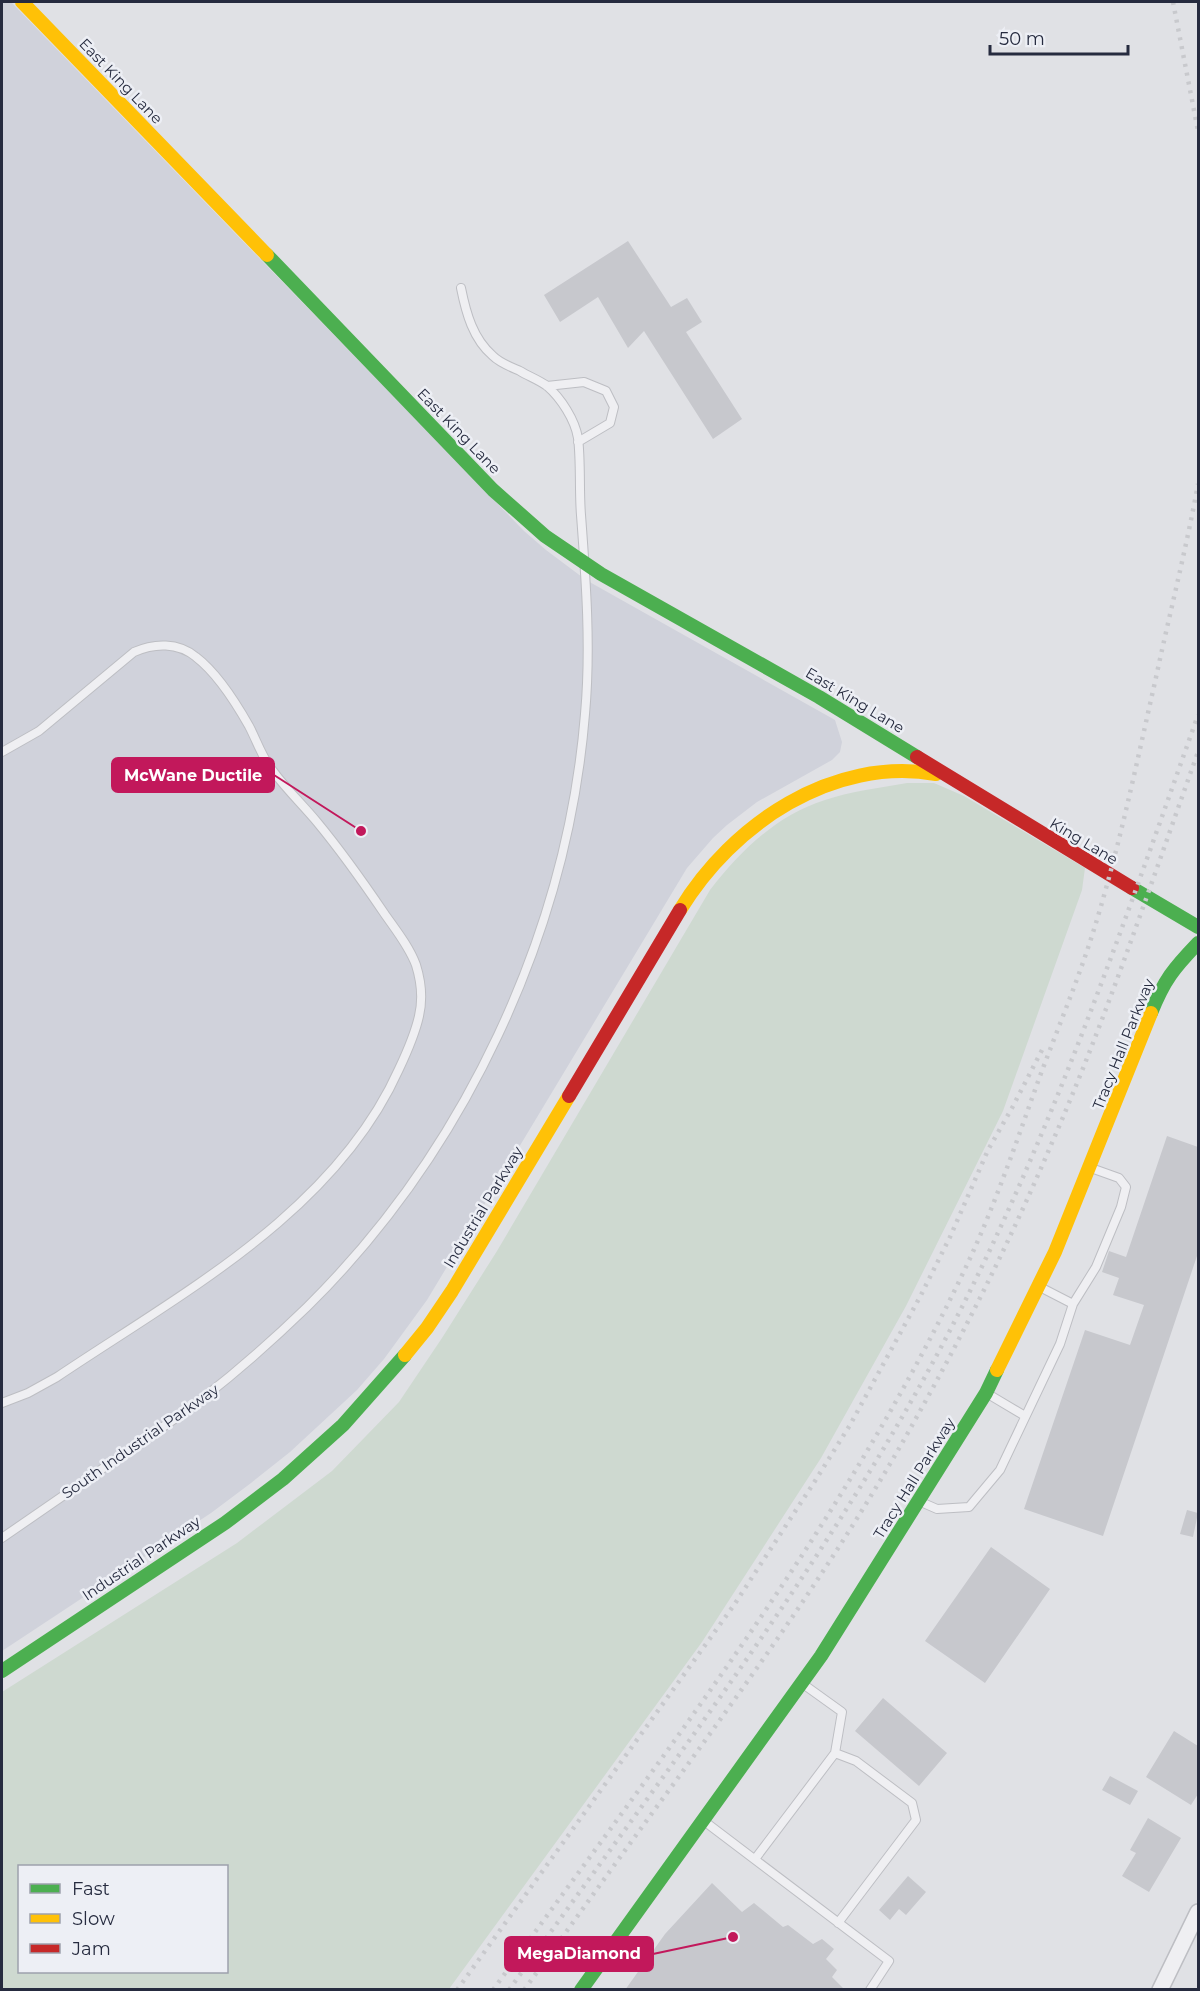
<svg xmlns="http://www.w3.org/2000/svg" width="1200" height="1991" font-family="Montserrat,sans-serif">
<rect width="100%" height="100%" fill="#e0e1e5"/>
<path fill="#d0d2db" d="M2 2H11L524 531 546 550 586 580 835 720 842 742 840 752 832 760 757 802 727 825 713 838 687 868 427 1300 384 1359 357 1390 290 1452 251 1483 211 1513 2 1651Z"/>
<path fill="#ced9d0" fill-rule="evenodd" d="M907 783H934L964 796 1085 868 1082 890 1003 1111 906 1306 821 1458 702 1642 449 1989 2 1990V1692L237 1543 332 1471 399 1402 442 1338 497 1251 710 890C740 851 777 815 825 800 851 791 880 788 907 783ZM20 1866H226V1972H20Z"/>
<path fill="#c7c8cd" d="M628 241 671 307 687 298 702 322 686 332 742 419 713 439 644 331 628 348 598 297 560 322 544 295Z
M1167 1136 1198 1147V1253L1103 1536 1024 1509 1085 1330 1130 1345 1144 1305 1113 1295 1119 1278 1102 1272 1109 1251 1126 1257Z
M1187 1510 1198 1513 1193 1537 1180 1534Z
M991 1547 1050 1589 985 1683 925 1641Z
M883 1698 947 1753 919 1786 855 1731Z
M1174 1731 1198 1746V1794L1191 1805 1146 1777Z
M1110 1776 1138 1791 1130 1805 1102 1790Z
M1148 1818 1181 1838 1149 1892 1122 1876 1136 1853 1130 1850Z
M908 1876 926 1892 906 1915 899 1909 890 1920 879 1910Z
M712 1883 742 1912 754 1903 783 1927 788 1925 813 1944 822 1939 834 1949 826 1959 837 1970 832 1977 845 1990H625L665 1934Z"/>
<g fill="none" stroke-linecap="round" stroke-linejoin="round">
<g stroke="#bdbec3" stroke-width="10">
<path id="lane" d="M547 386 584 382 606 391 614 407 610 423 578 442
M2 752 39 731 134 652C154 643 178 642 196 657 217 673 236 703 249 726 257 741 262 758 273 771 286 789 303 805 317 822 341 851 363 882 384 913 395 929 409 946 416 965 421 981 423 999 419 1016 415 1034 407 1052 399 1069 335 1212 182 1293 57 1377L28 1393 2 1403
M1040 1287 1073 1304
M988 1394 1025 1416
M921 1502 937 1509 969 1507 1000 1470 1060 1344 1073 1304 1096 1267 1121 1207 1126 1187 1119 1178 1091 1168
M2 1538C44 1509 86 1480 128 1451 153 1433 179 1417 203 1398 239 1370 274 1339 307 1307 464 1152 567 934 585 714 591 648 586 581 581 515 579 491 581 461 578 438 575 420 561 398 547 386 539 380 528 376 520 371 511 367 500 363 493 356 473 339 466 313 461 288
M835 1753 856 1761 912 1803 916 1820 838 1923
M704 1821 889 1961 870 1990
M755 1859 835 1753 842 1712 803 1684"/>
</g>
<g stroke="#bdbec3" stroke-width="18">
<path id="street" d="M1160 1990 1198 1912"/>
</g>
<use href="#lane" stroke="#efeff2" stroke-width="8"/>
<use href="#street" stroke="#efeff2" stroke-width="15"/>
<path stroke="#4caf50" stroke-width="14" d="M267 255 493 490 545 536 601 574 819 697 917 757
M1132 888 1198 927
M1151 1013C1164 980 1174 968 1198 943
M2 1671 225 1523 283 1479 343 1425 405 1355
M581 1990 821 1656 986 1393 997 1370"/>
<path stroke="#ffc107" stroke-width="14" d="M22 2 267 255
M680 910C732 824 833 756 936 774
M405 1355 427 1328 452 1291 569 1096
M997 1370 1055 1252 1151 1013"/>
<path stroke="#c62828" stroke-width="14" d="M917 757 1132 888
M569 1096 680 910"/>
<path stroke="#c8c9cd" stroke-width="4.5" stroke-dasharray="3 6" stroke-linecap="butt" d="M1173 2 1198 131
M457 1990 734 1605 815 1481 850 1425 921 1295 950 1237 988 1150 1012 1108 1042 1050
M493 1990C661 1757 841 1529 965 1269 993 1210 1014 1149 1036 1087 1053 1040 1073 993 1089 945 1117 859 1135 770 1155 682 1169 616 1186 550 1198 484
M509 1990C668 1767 838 1551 962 1307 1058 1117 1127 915 1198 715
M524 1990C575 1920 624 1851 675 1782 760 1665 845 1547 915 1420 965 1331 1011 1239 1051 1145 1107 1017 1151 883 1198 752"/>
</g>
<g text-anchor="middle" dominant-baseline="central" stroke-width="5" stroke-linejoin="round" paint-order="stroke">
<g font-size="15" fill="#262b3f" stroke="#edeff5">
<text transform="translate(121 81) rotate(46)">East King Lane</text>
<text transform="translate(459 431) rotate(46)">East King Lane</text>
<text transform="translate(855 700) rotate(31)">East King Lane</text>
<text transform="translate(1084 841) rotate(31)">King Lane</text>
<text transform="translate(1123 1044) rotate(-68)">Tracy Hall Parkway</text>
<text transform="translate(483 1207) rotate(-59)">Industrial Parkway</text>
<text transform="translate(140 1441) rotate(-35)">South Industrial Parkway</text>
<text transform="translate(914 1478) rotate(-58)">Tracy Hall Parkway</text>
<text transform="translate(141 1558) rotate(-34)">Industrial Parkway</text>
</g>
</g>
<path fill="none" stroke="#c2185b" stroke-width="2" d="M361 831L274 775M733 1937L653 1954"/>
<g fill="#c2185b" stroke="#edeff5" stroke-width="2">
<circle cx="361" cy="831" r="6"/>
<circle cx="733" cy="1937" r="6"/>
</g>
<g fill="#c2185b" stroke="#c2185b" stroke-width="2">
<rect x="112" y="758" width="162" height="34" rx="6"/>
<rect x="505" y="1937" width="148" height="34" rx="6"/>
</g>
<g font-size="16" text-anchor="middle" font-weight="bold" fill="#fff">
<text x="193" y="781">McWane Ductile</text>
<text x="579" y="1959">MegaDiamond</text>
</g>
<rect width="1200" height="1991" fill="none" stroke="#262b3f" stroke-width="6"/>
<rect x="18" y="1865" width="210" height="108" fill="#edeff5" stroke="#9da1ac" stroke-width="1.5"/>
<rect x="30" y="1884" width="30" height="9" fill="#4caf50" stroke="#9da1ac" stroke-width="1.5"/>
<text x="72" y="1895" font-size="18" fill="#262b3f">Fast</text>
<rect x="30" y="1914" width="30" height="9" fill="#ffc107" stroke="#9da1ac" stroke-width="1.5"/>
<text x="72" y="1925" font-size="18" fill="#262b3f">Slow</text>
<rect x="30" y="1944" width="30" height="9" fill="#c62828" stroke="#9da1ac" stroke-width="1.5"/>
<text x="72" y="1955" font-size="18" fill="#262b3f">Jam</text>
<path d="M990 45v9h138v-9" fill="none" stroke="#262b3f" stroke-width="3"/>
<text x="999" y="45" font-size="18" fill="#262b3f" stroke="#edeff5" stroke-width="4.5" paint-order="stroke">50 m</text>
</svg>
